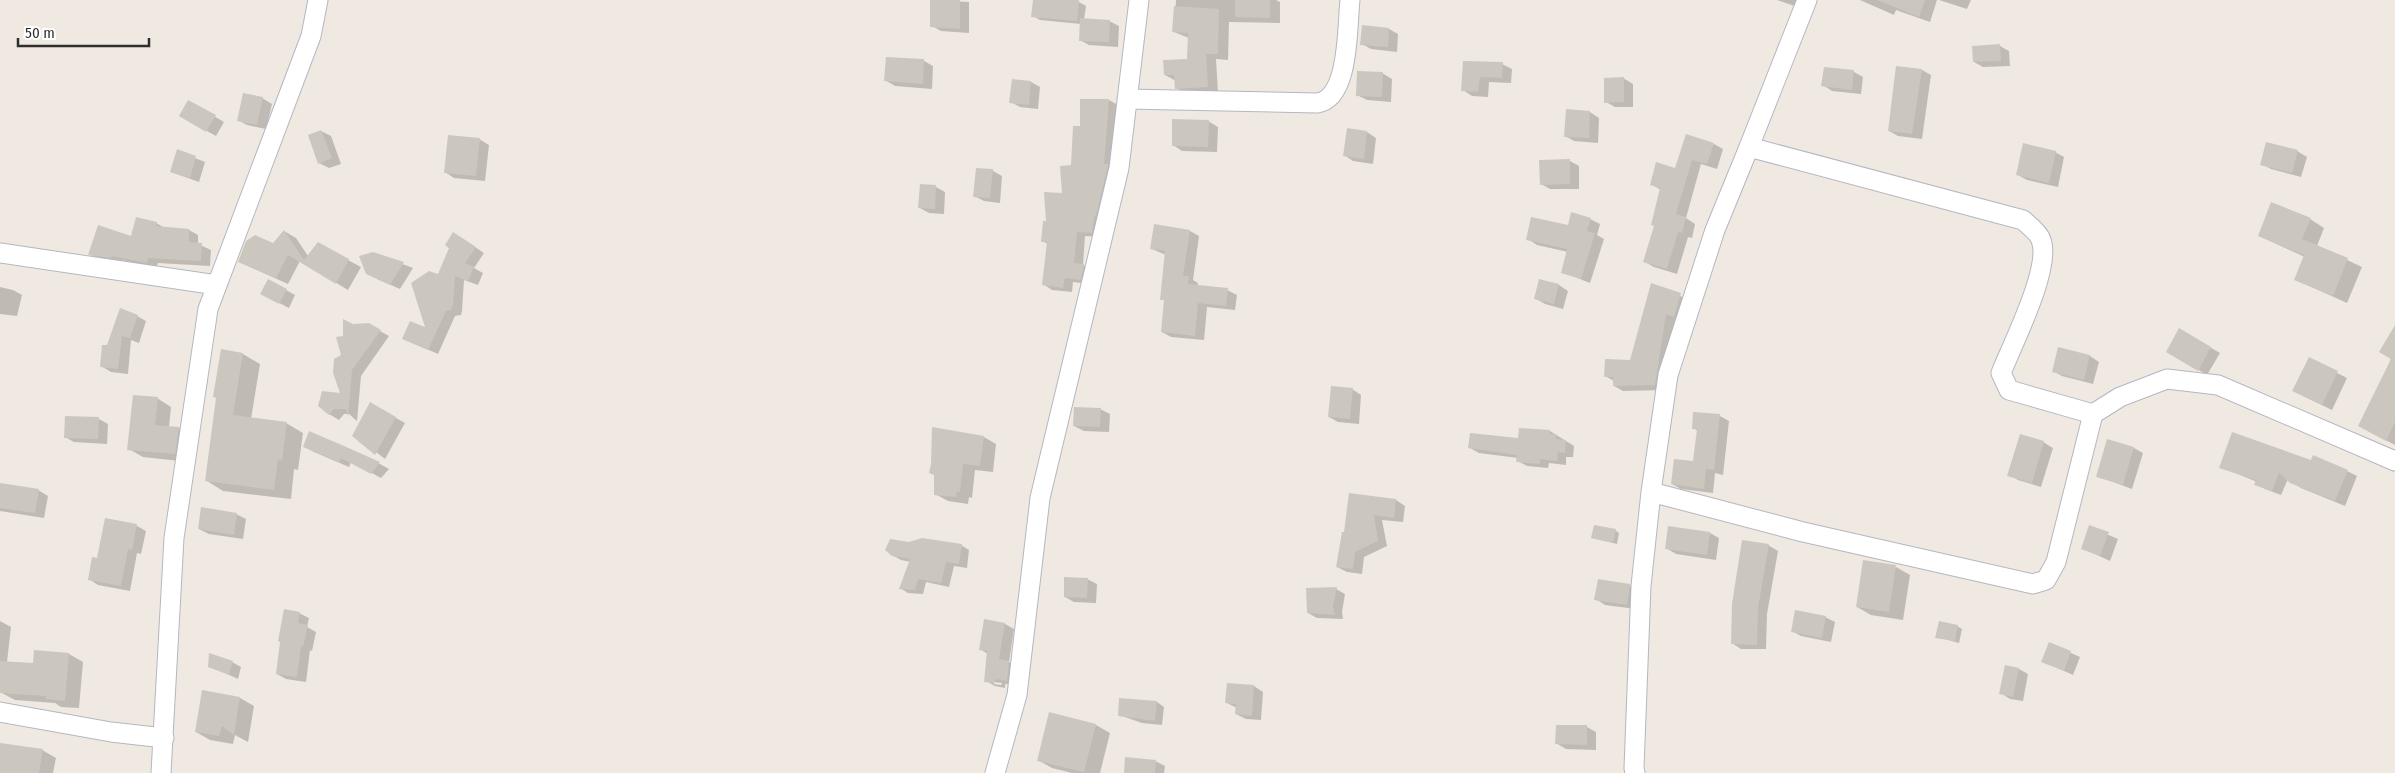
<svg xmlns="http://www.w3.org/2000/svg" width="2395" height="773" font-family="'Fira Sans Condensed',sans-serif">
<rect width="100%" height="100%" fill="#efe9e1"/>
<path fill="#0003" fill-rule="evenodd" d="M931 0 969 2V33L941 31 932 26Z
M1034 0 1079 2 1086 6 1084 20 1109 21 1119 26 1118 47 1089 45 1080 40 1081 24 1040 20 1033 16Z
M1176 0H1276L1280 2V23L1229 22 1228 60 1216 59 1218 93 1187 94 1176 88V81L1165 75 1188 60 1189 38 1174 32Z
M1777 0H1808L1803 9Z
M1860 0H1937L1930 22 1896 10 1894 15Z
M1939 0H1971L1967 9Z
M1389 29 1398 34 1397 52 1371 49 1362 44Z
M2000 46 2009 51 2010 66 1983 67 1974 62Z
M887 58 924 61 933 66 932 89 895 86 885 80Z
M1464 62 1502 64 1512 69 1511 83 1489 82 1488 97 1472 96 1463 90Z
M1922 70 1931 75 1922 139 1898 136 1889 131Z
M1854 72 1863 77 1861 94 1832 91 1823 85Z
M1382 73 1392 79 1391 102 1367 100 1357 95Z
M1623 78 1633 84V107H1615L1606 102Z
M1031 82 1040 87 1038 109 1020 107 1011 102Z
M262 98 272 104 266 129 247 125 238 120Z
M1109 100 1118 105 1101 237 1085 236 1083 265 1093 270 1090 284 1073 282 1072 292 1052 290 1043 284 1048 244 1042 241 1047 222 1063 194 1073 166 1081 128Z
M188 101 224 122 216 136 180 116Z
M1590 112 1599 118 1598 143 1574 141 1565 136Z
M1208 121 1218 127 1217 152 1182 151 1173 145Z
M1348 130 1367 132 1376 138 1373 164 1353 161 1344 155Z
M321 131 331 136 341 164 329 168 319 163 309 135Z
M479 139 489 145 485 181 454 178 445 172Z
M1714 144 1723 149 1717 169 1701 164 1686 218 1695 224 1692 238 1688 237 1677 274 1654 267 1645 262 1655 226 1661 190 1651 184Z
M177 151 205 162 199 182 171 172Z
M2297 151 2307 157 2301 177 2271 169 2262 164Z
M2055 152 2064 157 2058 187 2027 180 2018 175Z
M1570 161 1579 166V189H1550L1541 184Z
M977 169 993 171 1002 176 1000 203 984 201 974 196Z
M936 187 945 192 944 214 929 213 920 208Z
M1590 219 1600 224 1597 235 1604 239 1590 283 1562 272 1568 252 1537 245 1528 239Z
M2310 219 2324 228 2317 246 2362 267 2347 303 2296 280 2305 257 2259 236Z
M156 223 165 228 189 230 198 235V244L211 250 210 266 158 263 156 268 122 260 121 263 99 259 89 254 132 237Z
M284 231 296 238 308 256 318 244 361 267 348 290 300 261 288 284 239 262 274 244Z
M1190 231 1199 236 1193 280 1198 283 1197 287 1227 290 1237 295 1235 310 1207 307 1204 340 1171 337 1162 332 1165 301 1162 299 1166 255 1152 249Z
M463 239 484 253 474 268 483 273 478 285 464 280 462 311 461 315 455 316 438 354 413 343 427 329 439 276Z
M373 253 413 268 400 289 377 279Z
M1559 285 1568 291 1563 309 1545 304 1535 298Z
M1652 285 1690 300 1683 321 1676 319 1664 390 1623 391 1614 386V381L1605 376 1631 361Z
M0 287 13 290 22 295 17 316 0 314Z
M286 290 295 295 289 308 262 294Z
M137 316 146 321 139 343 131 340 128 374 111 372 101 366 108 346Z
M353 325 380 331 389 336 361 376 357 421 349 414H344L339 420 329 414 342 395 344 337Z
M2180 330 2220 353 2207 375 2167 351Z
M2395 341V445L2372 433Z
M2059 348 2090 356 2099 362 2093 384 2062 376 2053 371Z
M222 351 243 354 260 364 251 419 286 423 303 433 298 470 294 469 291 499 223 491 207 481Z
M2309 359 2347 378 2332 410 2303 396Z
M1352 389 1361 395 1359 424 1338 422 1329 417Z
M157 398 171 407 169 427 179 428 193 436 189 462 143 457 129 449Z
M371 404 405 423 385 459 354 435Z
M1100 409 1110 414 1109 432 1084 431 1074 426Z
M1694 413 1720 416 1729 421 1723 475 1715 473 1713 493 1681 489 1672 484 1694 463 1698 431 1693 428Z
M66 417 99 419 108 424 107 444 74 442 65 437Z
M1550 431 1574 446 1573 457H1566V465L1549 463 1548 468 1527 466 1518 461V458L1479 453 1470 448 1519 439Z
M310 433 380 464 389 469 381 478 351 462 349 467 314 452 304 446Z
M984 437 996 444 993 472 975 470 972 498 969 497 968 504 948 501 935 494Z
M2043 442 2053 448 2041 487 2018 480 2009 475Z
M2134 448 2143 453 2132 489 2097 476Z
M2312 461 2347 471 2357 476 2345 506 2301 488 2288 479 2281 495 2265 489 2256 484 2257 482 2221 467Z
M0 485 38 490 48 496 44 518 0 511Z
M1350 495 1396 500 1405 506 1403 522 1382 520 1387 546 1364 557 1362 574 1347 572 1337 567 1345 534Z
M236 514 246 519 243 539 209 534 199 529Z
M106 519 137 526 146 531 141 554 137 553 130 591 98 585 89 579 98 559Z
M2090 527 2118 539 2110 561 2082 548Z
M1615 530 1619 533 1617 544 1593 538Z
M1710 533 1719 538 1716 560 1676 554 1666 548Z
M909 543 961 545 969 550 967 568 954 566 949 587 926 582 923 594 908 593 900 588 911 562 901 560 892 555Z
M1768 545 1778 551 1767 614 1766 649H1741L1732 643Z
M1896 567 1910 575 1903 620 1871 615 1857 607Z
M1087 579 1097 584 1096 603 1074 602 1065 597Z
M1629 585 1639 590 1636 609 1605 605 1596 599Z
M1336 589 1345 594 1342 612 1343 619 1317 618 1308 613Z
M299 613 309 618 307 627 316 632 312 651 310 650 306 682 286 679 277 674Z
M1825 617 1835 622 1831 642 1801 636 1792 631Z
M0 621 11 627 7 662 34 664 69 654 83 662 79 708 61 707 55 703 15 700 0 692Z
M985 621 1005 624 1014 629 1009 662 1018 667 1016 685 1005 684V688L995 686 986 681 988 654 980 649ZM994 682 1002 683 1001 685 994 684Z
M1957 626 1962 629 1959 643 1937 637Z
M2049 643 2080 657 2073 675 2042 661Z
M232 662 241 667 238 679 210 666Z
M2019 669 2028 674 2023 701 2010 699 2001 693Z
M1228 684 1254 686 1263 692 1261 720 1246 719 1236 714 1237 708 1227 703Z
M203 692 240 698 254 706 248 742 235 735 233 744 210 740 196 732Z
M1157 702 1164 707 1162 725 1142 723 1119 715Z
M1096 725 1110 733 1100 773H1072L1052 768 1038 760Z
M1587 727 1596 732V750L1566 749 1556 743Z
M0 744 42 750 56 758 53 773H0Z
M1155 761 1165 766 1164 773H1125Z"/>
<path fill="#cbc7bf" d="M930 0H960V29L930 27Z
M1033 0H1079L1077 21 1031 17Z
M1235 0H1270V18L1235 17Z
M1877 0H1925L1919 17Z
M1174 6 1219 9 1218 54H1206L1208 87 1175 89 1174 75H1164L1163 60 1187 59 1188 33 1172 32Z
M1080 18 1110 20 1109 42 1079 41Z
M1362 25 1389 28 1388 47 1360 45Z
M2000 44 2001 61 1973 62 1972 46Z
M886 57 924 59 923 84 884 81Z
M1463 61 1503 62 1502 78 1480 77 1478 92 1461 91Z
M1896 66 1922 69 1912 134 1888 131Z
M1824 67 1854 70 1852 90 1821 86Z
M1357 71 1383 72 1382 97 1356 96Z
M1624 77V102L1604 103V78Z
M1012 79 1031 81 1029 105 1009 103Z
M243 93 263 97 257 125 237 121Z
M1080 99H1109L1104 164H1108V166L1097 212 1094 218 1092 233 1077 232 1074 263 1084 264 1081 280 1065 278 1063 288 1042 285 1047 242H1041L1043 221H1046L1044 192 1062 193 1060 166 1071 165 1073 126H1080Z
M188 100 216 115 206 132 179 116Z
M1566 109 1590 111 1589 138 1564 137Z
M1172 119 1209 120 1208 147 1172 146Z
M1347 128 1367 131 1364 159 1343 156Z
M321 130 332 158 318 164 308 135Z
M1686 134 1714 143 1707 164 1692 160 1676 214 1686 217 1682 233 1678 232 1667 269 1643 262 1654 226 1651 225 1660 188 1650 185 1656 162 1675 168Z
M448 135 480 138 476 176 444 173Z
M2266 142 2298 150 2292 173 2260 165Z
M2023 143 2056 151 2049 183 2016 175Z
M177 149 196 156 190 178 170 172Z
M1570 159V184L1540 185 1539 160Z
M976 168 993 169 990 198 973 197Z
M920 184 936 185 935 209 918 208Z
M2271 202 2311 218 2302 239 2348 258 2333 296 2294 280 2304 255 2258 236Z
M1571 212 1591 218 1587 231 1595 233 1581 279 1561 273 1567 249 1526 240 1531 217 1568 225Z
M136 217 157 222 156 226 189 229V242L202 243 201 261 148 258 147 263 112 256 111 258 88 255 98 225 131 236Z
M1154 224 1190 230 1183 276H1189L1188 284 1228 288 1226 306 1198 303 1195 336 1161 332 1164 300H1160L1165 251 1150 249Z
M284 230 304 260 318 242 349 259 336 284 288 255 276 278 238 262 246 241 255 235 273 243Z
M453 232 476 247 465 263 474 267 468 281 455 276 453 305 451 310 446 311 428 350 402 339 410 321 425 327 411 283 429 271 438 274 449 248 445 245Z
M373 252 404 262 390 285 366 274 359 256Z
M268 279 287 289 279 304 260 294Z
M1539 279 1559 284 1554 304 1534 299Z
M1651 283 1681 293 1674 317 1666 314 1655 385 1613 386V377H1604L1605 359 1630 360Z
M120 308 138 315 130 338 122 336 118 369 100 367 102 345H107Z
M343 319 353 324 369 323 381 330 352 370 348 417 346 409H334L329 415 318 406 322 391 340 393 333 373 334 359 341 355 336 337 343 336Z
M2395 325V422L2386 441 2358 426 2391 359 2379 352Z
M2179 328 2211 347 2198 371 2166 352Z
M2058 347 2090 355 2084 380 2052 372Z
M221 349 243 353 233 415 287 422 282 461 278 460 274 490 205 481 216 398 213 397Z
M2309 357 2338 371 2322 405 2292 391Z
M1331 386 1353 388 1350 419 1328 417Z
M133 395 158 397 155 425 179 427 175 454 127 450Z
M370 402 396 417 375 455 352 436Z
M1074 407 1101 408 1100 427 1073 426Z
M1693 412 1720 414 1714 470 1706 469 1704 489 1671 484 1674 459 1693 461 1697 429H1692Z
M65 416 99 417 98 439 64 438Z
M932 427 984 436 980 466 963 464 960 492 957 491 956 497 934 495V475L929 473 931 464Z
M1519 428 1550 430V434H1556V439L1566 440 1565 453 1558 452 1557 461 1540 459V464L1516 462 1517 455 1468 448 1470 433 1518 438Z
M309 431 344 446 380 462 371 474 341 458 339 462 303 447Z
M2232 432 2311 460 2313 455 2348 470 2335 501 2290 483 2279 473 2272 491 2254 485 2256 480 2219 468Z
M2020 434 2044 441 2032 483 2007 476Z
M2107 439 2134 447 2123 485 2096 477Z
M0 483 39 489 35 513 0 508Z
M1349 493 1396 499 1394 518 1374 515 1378 541 1355 552 1353 569 1336 567 1342 532H1344Z
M201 507 237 513 234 535 198 529Z
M105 518 137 524 132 550 128 549 121 586 88 580 92 557 97 558Z
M1594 525 1616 529 1613 543 1591 538Z
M2089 525 2109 532 2100 556 2081 549Z
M1668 526 1710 532 1707 555 1665 549Z
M922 538 962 544 959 564 946 562 941 583 918 579 915 590 899 589 910 559 892 556 885 550 890 539 909 542Z
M1742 540 1769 544 1758 608 1757 645 1731 644 1732 604Z
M1863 560 1896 565 1889 612 1856 607Z
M1064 577 1088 578 1087 598 1064 597Z
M1598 579 1630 584 1627 605 1594 600Z
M1337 587 1333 606 1335 615 1307 613 1306 588Z
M284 609 300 612 298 623 308 625 303 647 301 646 297 677 276 674 280 642 278 641Z
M1795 610 1826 616 1822 638 1791 632Z
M984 619 1005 623 999 659 1009 661 1007 681 996 679 995 683 984 682 987 651 979 650Z
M1939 621 1958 625 1955 641 1935 638Z
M2049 642 2071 651 2064 671 2041 662Z
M34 650 69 653 65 701 46 699V696L0 693V661L33 663Z
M209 653 233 661 229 675 208 667Z
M2005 665 2019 668 2013 697 1999 694Z
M1227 683 1254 685 1252 716 1235 714 1236 704 1225 703Z
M202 690 240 697 234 735 222 726 219 736 195 732Z
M1119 698 1157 701 1155 721 1118 716Z
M1049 712 1096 724 1084 772 1037 761Z
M1556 725H1587V745L1555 744Z
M0 743 43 749 39 773H0Z
M1125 757 1156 760 1155 773H1124Z"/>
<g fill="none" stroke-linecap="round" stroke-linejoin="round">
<g stroke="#b4b7c1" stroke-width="21">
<path id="minor" d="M1807 0 1749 147 2023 220C2028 225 2039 233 2041 240 2052 267 2012 345 2001 373L2009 390 2093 414 2120 397 2167 379 2218 385 2395 461
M1127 99 1317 103C1350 99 1347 25 1350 0
M0 253 217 285
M1651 492 1668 375 1715 230 1749 147
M0 712 111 732 164 738
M161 773 174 538 208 309 311 36 318 0
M995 773 1017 695 1040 498 1119 168 1139 0
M1635 773 1634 768 1641 586 1651 492 1803 532 2033 584 2046 580 2056 562 2093 414"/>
</g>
<use href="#minor" stroke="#fff" stroke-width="19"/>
</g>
<path d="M18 38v8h131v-8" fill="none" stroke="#2e2e2e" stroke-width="2.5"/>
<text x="25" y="38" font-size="15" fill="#2e2e2e" stroke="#ffffff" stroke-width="4" paint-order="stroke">50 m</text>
</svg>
